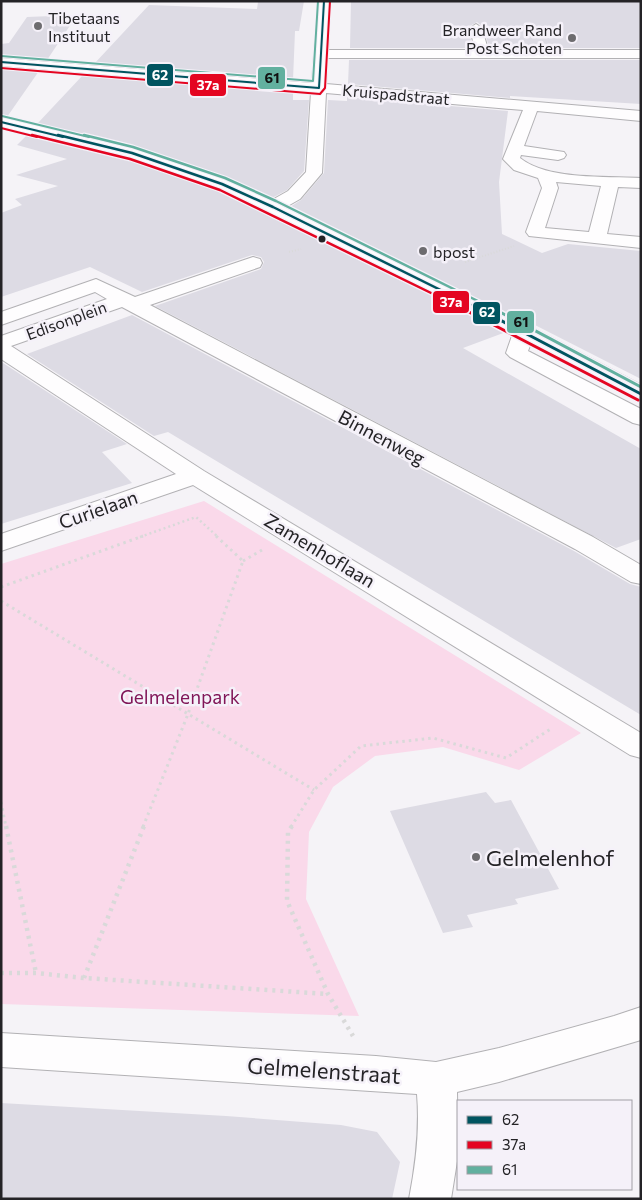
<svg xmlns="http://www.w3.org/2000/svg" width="642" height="1200" font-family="Commissioner,sans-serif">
<rect width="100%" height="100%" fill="#f5f3f7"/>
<path fill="#fad9ea" d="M204 501 581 733 519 770 443 747 375 756 333 787 309 832 306 899 359 1016 1 1004V564Z"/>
<path fill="#dddbe4" d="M260 1H304L299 31H295L293 80 94 64 149 5 257 9 258 2Z
M351 1H641V48H489L484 28 477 22 468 27 473 48H350Z
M77 15 47 60 1 56V44L9 43 27 17Z
M349 60H641V104L510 96V98L348 84Z
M1 68 39 71 7 117 1 115Z
M83 75 293 92V100H309L304 171 287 190 272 198 229 178 138 148 37 124Z
M347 97 508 111 499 182 502 234 542 253 568 244 641 251V379L531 323 529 324 290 207 301 200 324 173 328 100 347 101Z
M27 135 126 159 215 190 266 213 506 332 463 348 641 449V539L616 548 155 306 261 269 264 262 261 257 252 255 142 292 90 267 1 297V213L22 205 15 199 58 186 16 175 67 159 17 145Z
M132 315 574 551 630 584 641 587V715L168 432 154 436 27 354Z
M3 363 127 444 102 452 132 483 1 524V364Z
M486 792 495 803 511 800 559 889 515 899 518 904 467 915 473 927 443 933 390 811Z
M1 1103 226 1116 341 1125 377 1132 400 1162 392 1199H1Z"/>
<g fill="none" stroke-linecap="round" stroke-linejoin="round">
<g stroke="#b2b1b4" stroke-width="2">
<path id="minor" d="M318 1H330L328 50H475L470 28 476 24 482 28 488 50H641V58H327L326 84 641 111V121L537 111 524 146 564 152 566 155 564 158 558 160 521 155 520 158C547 180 606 176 641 178V188L618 187 607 234 641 237V248L529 236 526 232 542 188 538 178 514 170 503 159 523 110 326 93 322 173 300 199 286 207 531 327 641 385V401L633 399 531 343 528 351 641 409V425L633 423 510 357 506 353 513 333 267 211 216 188 127 157 1 127V117L138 150 228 180 272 200 288 191 306 172 311 92 1 66V58L312 83ZM556 182 601 186 589 232 545 228 558 188Z
M253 257 260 259 262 263 260 267 150 305 593 537 641 565V584L631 582 575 549 122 307 11 346 204 471 641 733V758L630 755 193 485 1 551V534L176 474 1 359V336L107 299 95 292 1 325V312L96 279 135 297Z
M641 1007V1040L499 1082 457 1092 458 1155 451 1199H409C416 1163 420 1130 417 1094L1 1067V1033L376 1056 436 1062 499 1048 614 1016Z"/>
</g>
<path stroke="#d9d9d9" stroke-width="2" stroke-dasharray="1 2" stroke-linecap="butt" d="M289 252 301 249
M465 262 514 246"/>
<path stroke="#d9d9d9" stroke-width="2.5" stroke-dasharray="2 3" stroke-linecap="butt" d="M140 537 196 517 218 537"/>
<path stroke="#d9d9d9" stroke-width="3" stroke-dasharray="2.5 4" stroke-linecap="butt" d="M243 561 262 550
M1 587 143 536
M1 601 314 790
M1 802 6 827
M143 827 188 714 243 561 216 536
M291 827 314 790 361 746 433 738 506 758 552 728"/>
<path stroke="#d9d9d9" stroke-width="4.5" stroke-dasharray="3 5" stroke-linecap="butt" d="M6 826 36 973
M292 826 288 832 287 901 328 994 353 1036
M1 973H36L84 978 328 994
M84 978 144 826"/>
<use href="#minor" fill="#fefdfe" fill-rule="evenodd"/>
<g stroke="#f5f1f9" stroke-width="4">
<path id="bus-1-far2" d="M1 62 319 88
M319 88 324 1
M1 122 63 137"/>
</g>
<g stroke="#f5f1f9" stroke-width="5">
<path id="bus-1-far1" d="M58 135 132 153 222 184 273 207 485 312"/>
</g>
<g stroke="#f5f1f9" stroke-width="6">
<path id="bus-1" d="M483 311 641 394"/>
</g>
<g stroke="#f5f1f9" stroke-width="4">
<path id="bus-2-far2" d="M1 68 320 94 325 88 330 1
M1 128 37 137"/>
</g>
<g stroke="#f5f1f9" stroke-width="5">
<path id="bus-2-far1" d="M32 135 130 159 220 190 470 312"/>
</g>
<g stroke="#f5f1f9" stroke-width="6">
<path id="bus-2" d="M467 311 638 400"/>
</g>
<g stroke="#f5f1f9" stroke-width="4">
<path id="bus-3-far2" d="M1 56 313 81 318 1
M2 116 89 137"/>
</g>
<g stroke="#f5f1f9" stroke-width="5">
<path id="bus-3-far1" d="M84 135 133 147 225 178 276 201 500 312"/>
</g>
<g stroke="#f5f1f9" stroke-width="6">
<path id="bus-3" d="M498 311 641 387"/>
</g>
<use href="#bus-1-far2" stroke="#005460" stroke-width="2"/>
<use href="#bus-1-far1" stroke="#005460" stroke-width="2.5"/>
<use href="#bus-1" stroke="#005460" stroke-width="3"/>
<use href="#bus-2-far2" stroke="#e40521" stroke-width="2"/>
<use href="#bus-2-far1" stroke="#e40521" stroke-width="2.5"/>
<use href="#bus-2" stroke="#e40521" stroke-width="3"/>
<use href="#bus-3-far2" stroke="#62b09f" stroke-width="2"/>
<use href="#bus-3-far1" stroke="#62b09f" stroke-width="2.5"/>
<use href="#bus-3" stroke="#62b09f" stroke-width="3"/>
</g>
<g fill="#6d6c6f" stroke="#f5f1f9" stroke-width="2">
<circle cx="38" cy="26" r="5"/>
<circle cx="572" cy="38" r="5"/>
<circle cx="423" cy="251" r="5"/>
<circle cx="476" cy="857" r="5"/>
</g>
<circle fill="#242326" stroke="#f5f1f9" stroke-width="2" cx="322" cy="239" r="4.5"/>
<g text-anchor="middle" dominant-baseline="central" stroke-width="5" stroke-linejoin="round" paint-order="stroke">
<g font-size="16" fill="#242326" stroke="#f5f1f9" text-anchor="start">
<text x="48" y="17">Tibetaans<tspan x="48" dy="18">Instituut</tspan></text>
<text x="562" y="29" text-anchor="end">Brandweer Rand<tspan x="562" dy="18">Post Schoten</tspan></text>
<text x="433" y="251">bpost</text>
</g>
<g font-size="16" fill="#242326" stroke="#f5f1f9">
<text transform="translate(396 94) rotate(5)">Kruispadstraat</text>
<text transform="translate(66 320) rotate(-20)">Edisonplein</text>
</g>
<g font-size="19" fill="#242326" stroke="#f5f1f9">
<text transform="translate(382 437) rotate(28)">Binnenweg</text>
<text transform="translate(98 509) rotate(-19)">Curielaan</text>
<text transform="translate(320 550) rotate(31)">Zamenhoflaan</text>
</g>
<g font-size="19" fill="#811658" stroke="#f5f1f9">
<text x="180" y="696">Gelmelenpark</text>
</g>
<g font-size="22" fill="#242326" stroke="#f5f1f9" text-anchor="start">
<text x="486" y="857">Gelmelenhof</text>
</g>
<g font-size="22" fill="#242326" stroke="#f5f1f9">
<text transform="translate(324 1070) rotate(4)">Gelmelenstraat</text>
</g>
</g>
<g stroke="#f5f1f9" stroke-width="2">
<rect x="146" y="63" width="28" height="24" rx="5" fill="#005460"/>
<rect x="257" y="66" width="29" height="24" rx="5" fill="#62b09f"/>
<rect x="189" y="73" width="38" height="24" rx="5" fill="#e40521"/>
<rect x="432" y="290" width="38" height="24" rx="5" fill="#e40521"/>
<rect x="472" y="301" width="29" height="24" rx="5" fill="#005460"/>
<rect x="506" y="310" width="29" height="24" rx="5" fill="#62b09f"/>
</g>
<g font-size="14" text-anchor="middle" font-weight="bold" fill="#fff">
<text x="160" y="80">62</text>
<text x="208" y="90">37a</text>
<text x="451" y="307">37a</text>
<text x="487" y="317">62</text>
</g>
<g font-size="14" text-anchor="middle" font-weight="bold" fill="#111">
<text x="272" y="83">61</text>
<text x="521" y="327">61</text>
</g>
<rect width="642" height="1200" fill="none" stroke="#242326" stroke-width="5"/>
<rect x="457" y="1100" width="175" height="90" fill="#f5f1f9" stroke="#a19fa5"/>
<rect x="467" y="1116" width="25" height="8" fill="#005460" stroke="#a19fa5"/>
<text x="502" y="1125" font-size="15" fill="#242326">62</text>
<rect x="467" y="1141" width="25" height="8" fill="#e40521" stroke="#a19fa5"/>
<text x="502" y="1150" font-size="15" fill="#242326">37a</text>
<rect x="467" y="1166" width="25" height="8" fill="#62b09f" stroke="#a19fa5"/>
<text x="502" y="1175" font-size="15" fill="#242326">61</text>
</svg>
